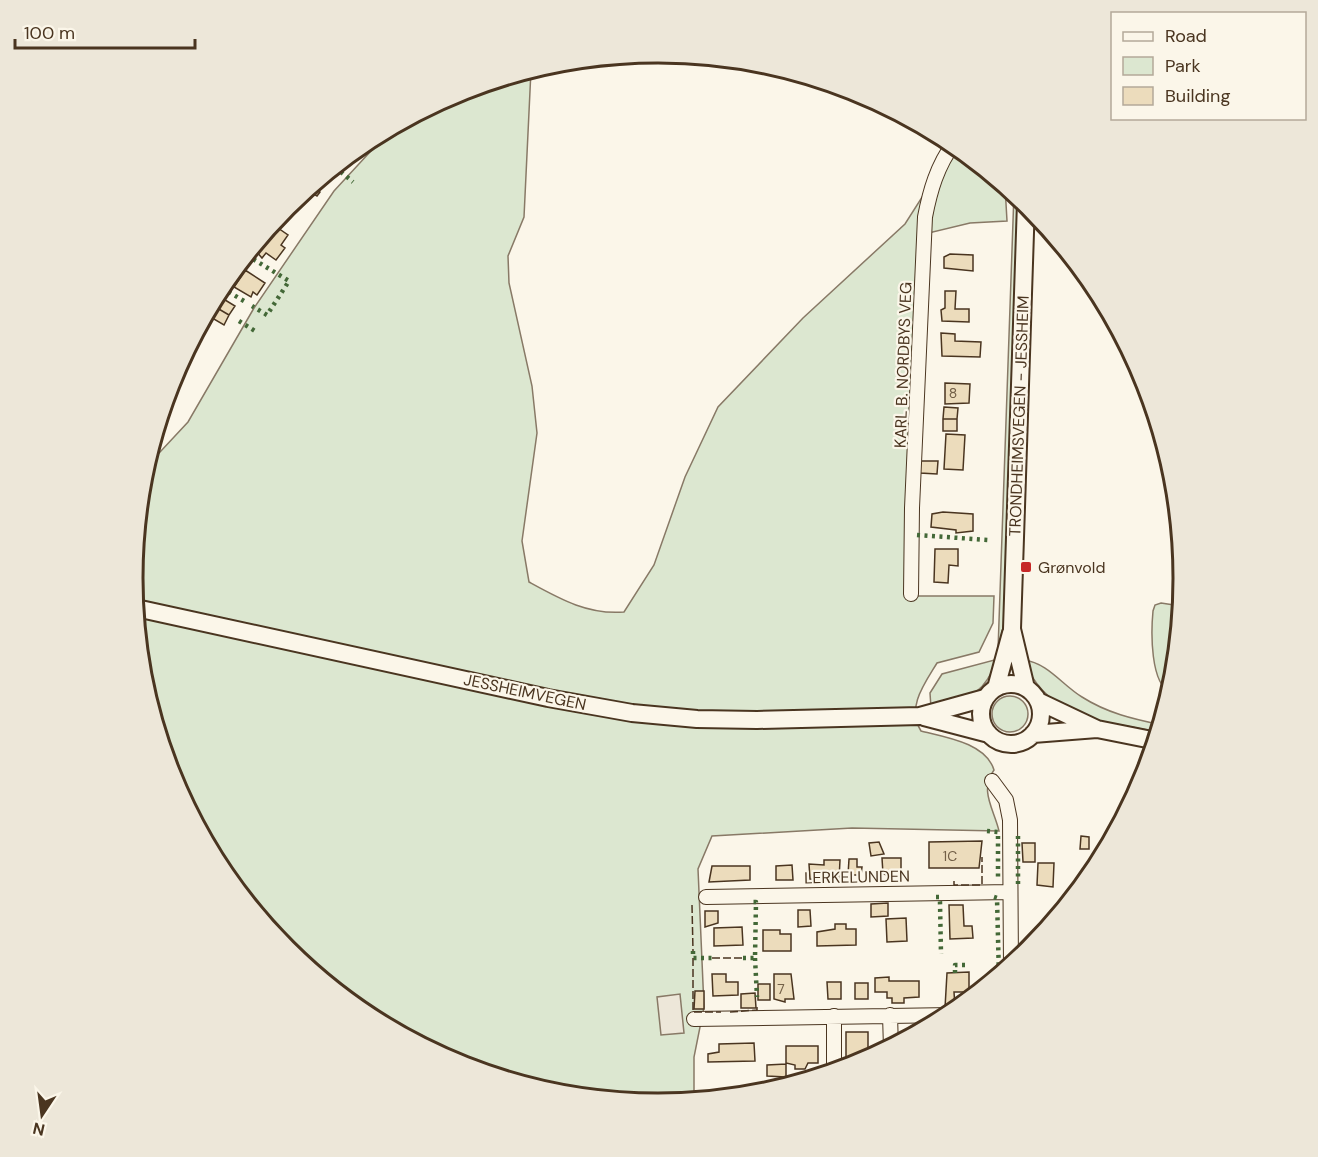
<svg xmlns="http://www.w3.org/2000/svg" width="1318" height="1157" font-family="'DM Sans',sans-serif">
<rect width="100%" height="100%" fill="#fbf6e9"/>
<path fill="#dce7d0" stroke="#887966" stroke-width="1.5" d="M531 70 524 217 508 256 509 283 532 386 537 433 522 541 529 582C560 599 588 615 624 612L654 565 685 477 718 407 803 318 905 224 940 169 959 147 1005 186 1007 221 970 223 920 235 906 596H994L993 623 979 652 937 663C925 683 906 707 921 731 945 737 986 743 994 770 979 791 994 809 999 831L852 828 712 836 698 869 704 1007 694 1057V1101L659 1104 556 1094 457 1064 366 1016 287 950 221 870 173 779 143 681 133 578 146 467 188 422 254 308 334 191 393 127 458 92Z
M1014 193 1019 197 1005 619 998 650Z
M1161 603 1174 605 1182 611 1171 693C1150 684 1151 632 1153 611L1155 605Z
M998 659C981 699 970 696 931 708L930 693 942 674Z
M1024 660C1048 663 1062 685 1082 697 1107 713 1133 719 1162 725L1160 732C1105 722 1046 719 1024 660Z
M992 714a18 18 0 1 1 36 0a18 18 0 1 1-36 0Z"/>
<path fill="#ede7d9" stroke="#887966" stroke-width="1.5" d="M680 994 684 1033 661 1035 657 997Z"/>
<path fill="#ecdcbc" stroke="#4a3520" stroke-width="1.5" d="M317 182 319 183 316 188 320 192 317 196 312 193 309 198 303 193Z
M275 226 288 235 281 245 285 248 276 260 266 253 262 258 255 250Z
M950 254 973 255V271L944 268V257Z
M242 261 247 264 234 287 224 283Z
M245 270 265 283 257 295 253 292 251 297 234 287Z
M945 291H956L955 309H969V322L942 321 941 310 945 308Z
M217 295 235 306 229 315 212 305Z
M212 305 229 315 224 325 207 315Z
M941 333 955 334V341L981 342 980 357 942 356Z
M177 371 184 375 176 388 171 385Z
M945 383 970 384 969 403 945 404Z
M944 407 958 408 957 419H943Z
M943 419H957V431H943Z
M946 434 965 435 963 470 944 469Z
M920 461H938L937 474 920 473Z
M943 512 973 514V531L956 533V530L931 527 932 514Z
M935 549H958V566L949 565 948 583 934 582Z
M1081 836 1089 837V849H1080Z
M982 841 979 868H929V842Z
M879 842 884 854 871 856 869 843Z
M1022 843H1035V862H1023Z
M882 858H901V875H895V877L883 874Z
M849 859H857V867H862L861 875H848Z
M824 860H840L839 880 810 879 809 864 824 865Z
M1038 863H1054L1053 887 1037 885Z
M792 865 793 880H776V866Z
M712 866H750V880L709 882Z
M888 903V916L871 917V904Z
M949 905H963L964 926H972L973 938 950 939Z
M798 910H810L811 926 798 927Z
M705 911H718V923L705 927Z
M906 918 907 941 887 942 886 919Z
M835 924H846V929H856V945L817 946V932L835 929Z
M742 927 743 945 714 946V928Z
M763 930H780V934H791V951H763Z
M969 972V992H954L955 1007 945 1008 947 973Z
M712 974H726V982H738V995L713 996Z
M774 974H791L794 999H785V1002L774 999Z
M889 977V981H919V997L904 998V1003H892V998H887V992H875V978Z
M827 982H841V999H828Z
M855 983H868V999H855Z
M758 984H770V1000H758Z
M695 991H704V1009H694Z
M755 993 756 1008H741V994Z
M846 1032H868V1060L843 1070V1063L846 1062Z
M754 1043 755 1061 708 1062V1054L719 1052V1044Z
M786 1046H818V1063H808L805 1069H795V1065L786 1063Z
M786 1064V1077L767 1076V1065Z"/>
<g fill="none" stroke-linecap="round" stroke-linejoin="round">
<g stroke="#4a3520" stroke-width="16">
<path id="minor" d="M911 594 912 508 925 217C930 191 937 166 954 143
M992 781 1006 800 1010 820 1011 967
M706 897 1010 892
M890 1015 891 1048
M694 1019 952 1015
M834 1072V1016"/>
</g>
<g stroke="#4a3520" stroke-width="20">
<path id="major" d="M136 608 548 698 632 713 697 719 757 720 920 716 985 698
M981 714a30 30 0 1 1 60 0a30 30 0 1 1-60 0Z
M996 688 1011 633
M1026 688 1012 629 1026 202
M1038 701 1097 729 1157 741
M924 717 989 734
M1033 734 1097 729"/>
</g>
<use href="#minor" stroke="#fbf6e9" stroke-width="14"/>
<use href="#major" stroke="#fbf6e9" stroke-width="16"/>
<path stroke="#436837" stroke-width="4.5" stroke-dasharray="3 4.5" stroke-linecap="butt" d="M365 143 372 149
M335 167 353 182
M247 263 253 259 289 281 267 315 252 306
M222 288 244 301
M239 321 255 331
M179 365H180
M917 535 988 540
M987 831 998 832V878
M1018 836V888
M936 897H939L940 902 941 954
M994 897 997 898 999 977
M693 951V958H712
M743 958H755L756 902H752
M755 958 757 997
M955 973V965H966"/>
<path stroke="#4a3520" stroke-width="1.5" stroke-dasharray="8 3" stroke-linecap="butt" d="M954 881V885H982V857
M692 905 693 951
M693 958V1012H721
M712 958H743
M730 1012 757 1010V1004"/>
</g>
<rect fill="#c62828" stroke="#fbf6e9" stroke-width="2" x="1020" y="561" width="12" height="12" rx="3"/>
<g text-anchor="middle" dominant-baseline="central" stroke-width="4.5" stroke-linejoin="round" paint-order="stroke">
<g font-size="14" fill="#725f47">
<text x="953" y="393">8</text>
<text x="950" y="856">1C</text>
<text x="781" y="989">7</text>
</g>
<g font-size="16" fill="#4a3520" stroke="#fbf6e9">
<text transform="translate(903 365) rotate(-88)">KARL B. NORDBYS VEG</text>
<text transform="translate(1019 416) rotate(-88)">TRONDHEIMSVEGEN - JESSHEIM</text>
<text transform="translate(525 692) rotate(12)">JESSHEIMVEGEN</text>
<text transform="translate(857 877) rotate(-1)">LERKELUNDEN</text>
</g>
<g font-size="16" fill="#4a3520" stroke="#fbf6e9" text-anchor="start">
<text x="1038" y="567">Grønvold</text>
</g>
</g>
<path d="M0 0H1318V1157H0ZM143 578a515 515 0 1 1 1030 0a515 515 0 1 1-1030 0Z" fill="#ede7d9" fill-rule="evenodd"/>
<path fill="none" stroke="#4a3520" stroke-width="3" d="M143 578a515 515 0 1 1 1030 0a515 515 0 1 1-1030 0Z"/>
<rect x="1111" y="12" width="195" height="108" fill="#fbf6e9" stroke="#b4a999" stroke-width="1.5"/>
<rect x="1123" y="32" width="30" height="9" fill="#fbf6e9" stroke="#b4a999" stroke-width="1.5"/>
<text x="1165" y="42" font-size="18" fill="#4a3520">Road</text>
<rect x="1123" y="57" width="30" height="18" fill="#dce7d0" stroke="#b4a999" stroke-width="1.5"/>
<text x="1165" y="72" font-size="18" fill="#4a3520">Park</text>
<rect x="1123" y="87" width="30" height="18" fill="#ecdcbc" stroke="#b4a999" stroke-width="1.5"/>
<text x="1165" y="102" font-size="18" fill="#4a3520">Building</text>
<g transform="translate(42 1115) rotate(193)" stroke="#fbf6e9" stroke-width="4.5" paint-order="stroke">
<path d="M0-4.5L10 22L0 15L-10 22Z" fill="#4a3520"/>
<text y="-9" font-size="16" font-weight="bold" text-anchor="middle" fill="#4a3520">N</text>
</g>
<path d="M15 39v9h180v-9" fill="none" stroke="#4a3520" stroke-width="3"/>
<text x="24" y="39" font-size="18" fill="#4a3520" stroke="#fbf6e9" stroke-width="4.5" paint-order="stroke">100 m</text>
</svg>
